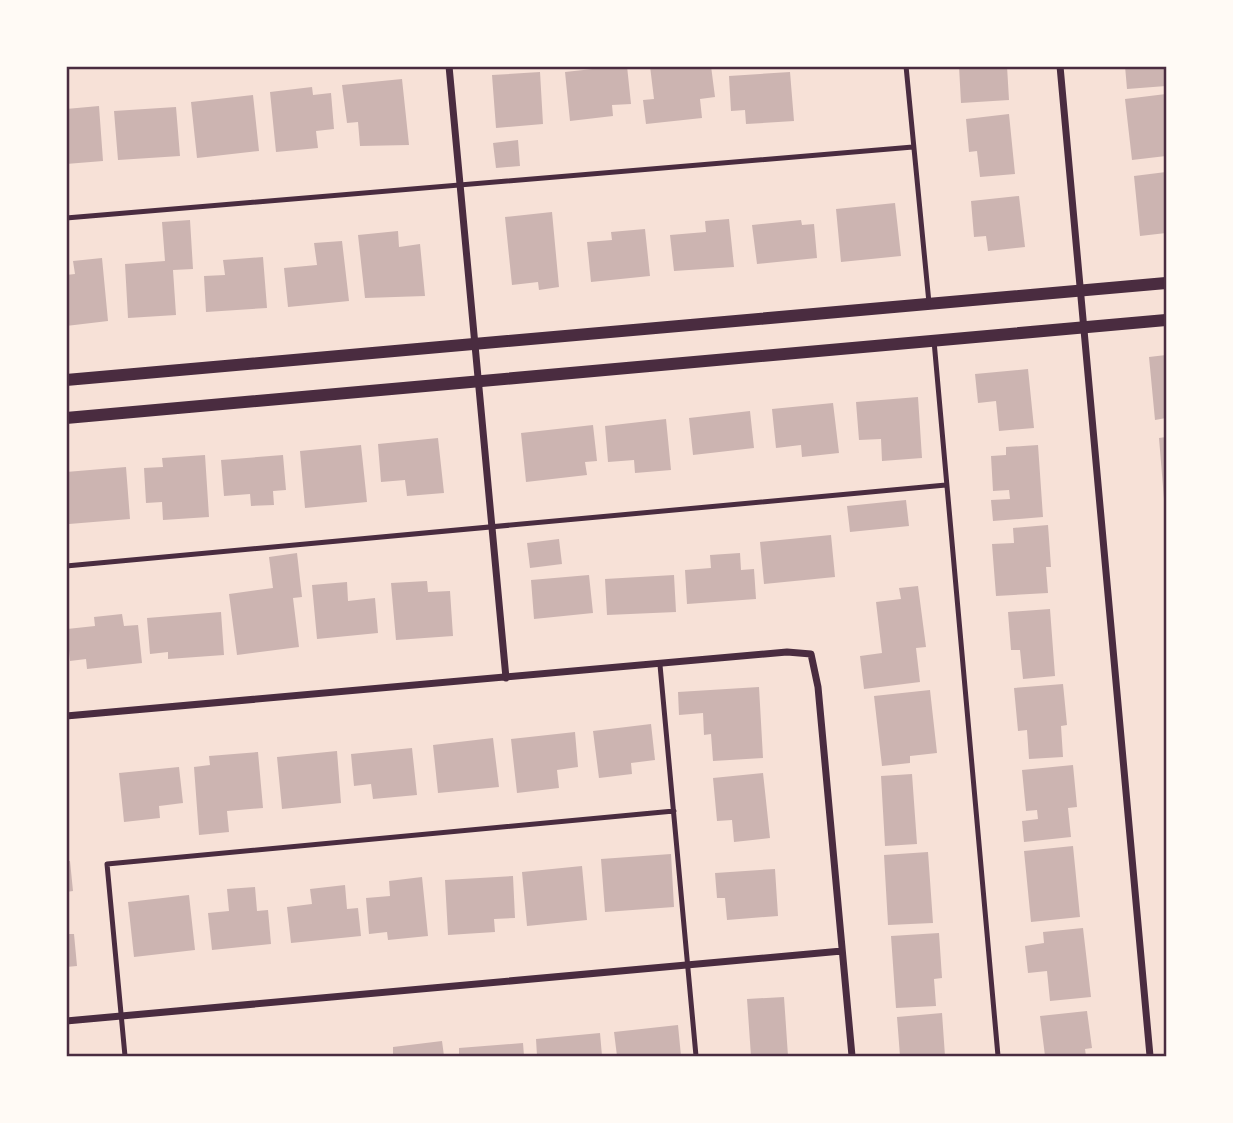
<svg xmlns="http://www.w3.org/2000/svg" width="1233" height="1123" font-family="'Fira Sans Condensed',sans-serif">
<rect width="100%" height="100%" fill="#f7e1d7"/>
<path fill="#ccb4b1" d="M620 66H627L631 104 612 105 613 116 570 121 565 72Z
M650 66H711L715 97 700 99 702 118 646 124 643 100 654 99Z
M959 66H1007L1009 100 961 103Z
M1125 66H1166V86L1127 89Z
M540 72 543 124 496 128 492 75Z
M790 72 794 121 746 124 745 110 731 111 729 76Z
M402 79 409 145 360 146 358 122 347 123 342 85Z
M312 87 313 95 331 93 334 129 316 131 318 148 276 152 270 92Z
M1166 94V156L1132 160 1125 99Z
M253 95 259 151 197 158 191 102Z
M99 106 103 161 66 164V109Z
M176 107 180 156 118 160 114 111Z
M1009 114 1015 174 980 177 977 151 969 152 966 119Z
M518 140 520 166 496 168 493 143Z
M1166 172V233L1140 236 1134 176Z
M1019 196 1025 247 988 251 986 236 974 237 971 201Z
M895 203 901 256 841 262 836 209Z
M552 212 559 287 539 290 538 282 512 285 505 217Z
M729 219 734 267 674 271 670 235 706 232 705 221Z
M190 220 193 269 173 270 176 315 128 318 125 264 165 261 162 222Z
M801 220 802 225 814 224 817 258 757 264 752 225Z
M645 229 650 276 591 282 587 242 612 240 611 232Z
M398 231 399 247 420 244 425 296 365 298 358 235Z
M342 241 349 301 288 307 284 268 317 265 314 243Z
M263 257 267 308 206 312 204 276 225 275 223 260Z
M102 258 108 321 66 326V275L75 274 73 261Z
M1166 355V418L1155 420 1149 357Z
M1028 369 1034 428 999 431 996 401 978 403 975 374Z
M918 397 922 458 882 461 881 439 859 440 856 402Z
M833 403 839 453 802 457 801 445 776 448 772 409Z
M750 411 754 448 693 455 689 418Z
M666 419 671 470 635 473 634 460 608 462 605 426Z
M593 425 597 461 585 462 587 475 526 482 521 433Z
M1166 437V499H1164L1159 438Z
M438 438 444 493 407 496 405 480 381 482 378 444Z
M361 445 367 502 305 508 300 451Z
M1038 445 1043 517 993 521 991 500 1010 499 1009 490 993 491 991 456 1006 455V447Z
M205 455 209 517 163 520 162 502 146 503 144 468 163 467 162 458Z
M283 455 286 490 273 491 274 505 251 506 250 494 224 496 221 460Z
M126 467 130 519 69 524 66 472Z
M906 500 909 526 850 532 847 506Z
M1048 525 1051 567H1046L1048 593 996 596 992 544 1014 543 1013 528Z
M831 535 835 577 764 584 760 542Z
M559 539 562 564 530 568 527 543Z
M297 553 302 597 293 598 299 647 237 655 229 594 273 588 269 557Z
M740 553 741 570 754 569 756 599 687 604 685 570 711 568 710 555Z
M589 575 593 613 534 619 531 580Z
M674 575 676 612 607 615 605 579Z
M427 581 428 592 450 591 453 636 396 640 391 583Z
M347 582 348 601 375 598 378 633 317 639 312 585Z
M918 586 926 647 916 648 920 682 864 689 860 656 882 653 876 602 901 599 899 588Z
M1050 609 1055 676 1023 679 1020 650H1011L1008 612Z
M221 612 224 655 168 659V652L150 654 147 618Z
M122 614 124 626 138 625 142 663 87 669 86 659 70 661 67 629 95 626 94 617Z
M1063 684 1067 725 1061 726 1063 757 1029 759 1027 730 1018 731 1014 688Z
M759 687 763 758 713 761 711 734 704 735 703 713 679 715 678 692Z
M930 690 937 753 910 756V763L882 766 874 696Z
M651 724 655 760 631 763 632 774 599 778 593 731Z
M575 732 578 767 557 770 559 788 517 793 511 739Z
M493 738 499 787 438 793 433 745Z
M412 748 417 795 373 799 371 784 354 786 351 754Z
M337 751 341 803 282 809 277 757Z
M258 752 263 808 227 811 229 832 199 835 194 767 210 765 209 756Z
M1073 765 1077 807 1068 808 1071 837 1024 842 1022 821 1038 819 1037 810 1026 811 1022 770Z
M179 767 183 803 159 806 160 818 124 822 119 773Z
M763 773 770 838 734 842 732 820 717 821 713 778Z
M912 774 917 844 885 846 881 776Z
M1073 846 1080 917 1031 922 1024 851Z
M928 852 933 923 888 925 884 855Z
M671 854 674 907 605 912 601 859Z
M66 861H70L73 891 66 892Z
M582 866 587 920 527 926 522 872Z
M775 869 778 916 727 920 725 898H717L715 873Z
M513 876 515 918 494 919 495 932 448 935 445 880Z
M422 877 428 936 388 940 387 932 369 934 366 898 390 896 389 881Z
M345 885 347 909 358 908 361 936 291 943 287 907 312 904 310 889Z
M255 887 257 911 268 910 271 944 212 950 208 913 229 911 227 889Z
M189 895 195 950 134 957 128 902Z
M1083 928 1091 997 1050 1001 1047 971 1028 973 1025 946 1044 943 1043 932Z
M939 933 942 978 934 979 936 1006 896 1008 891 936Z
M66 934H74L77 966 66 967Z
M784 997 788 1056H751L747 999Z
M1087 1011 1092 1048 1085 1049 1086 1056H1045L1040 1016Z
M942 1013 945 1056H900L897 1017Z
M678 1025 681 1056H617L614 1032Z
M600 1033 602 1056H537L536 1039Z
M442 1041 444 1056H393V1047Z
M523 1043 524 1056H459V1048Z"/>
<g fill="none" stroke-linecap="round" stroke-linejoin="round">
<path stroke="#4a2c40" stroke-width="5" d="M906 66 929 303
M66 218 913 147
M934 341 998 1056
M66 566 946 485
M660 665 696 1056
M125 1056 107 864 674 811"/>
<path stroke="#4a2c40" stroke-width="7" d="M449 66 506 678
M1060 66 1150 1056
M66 716 787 652 811 654 818 687 852 1056
M66 1021 842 951"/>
<path stroke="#4a2c40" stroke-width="12" d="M66 380 1166 283
M66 418 1166 320"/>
</g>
<rect width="1233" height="1123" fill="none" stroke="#fffaf5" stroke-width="136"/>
<rect x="68" y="68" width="1097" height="987" fill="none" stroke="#4a2c40" stroke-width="2.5"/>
</svg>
